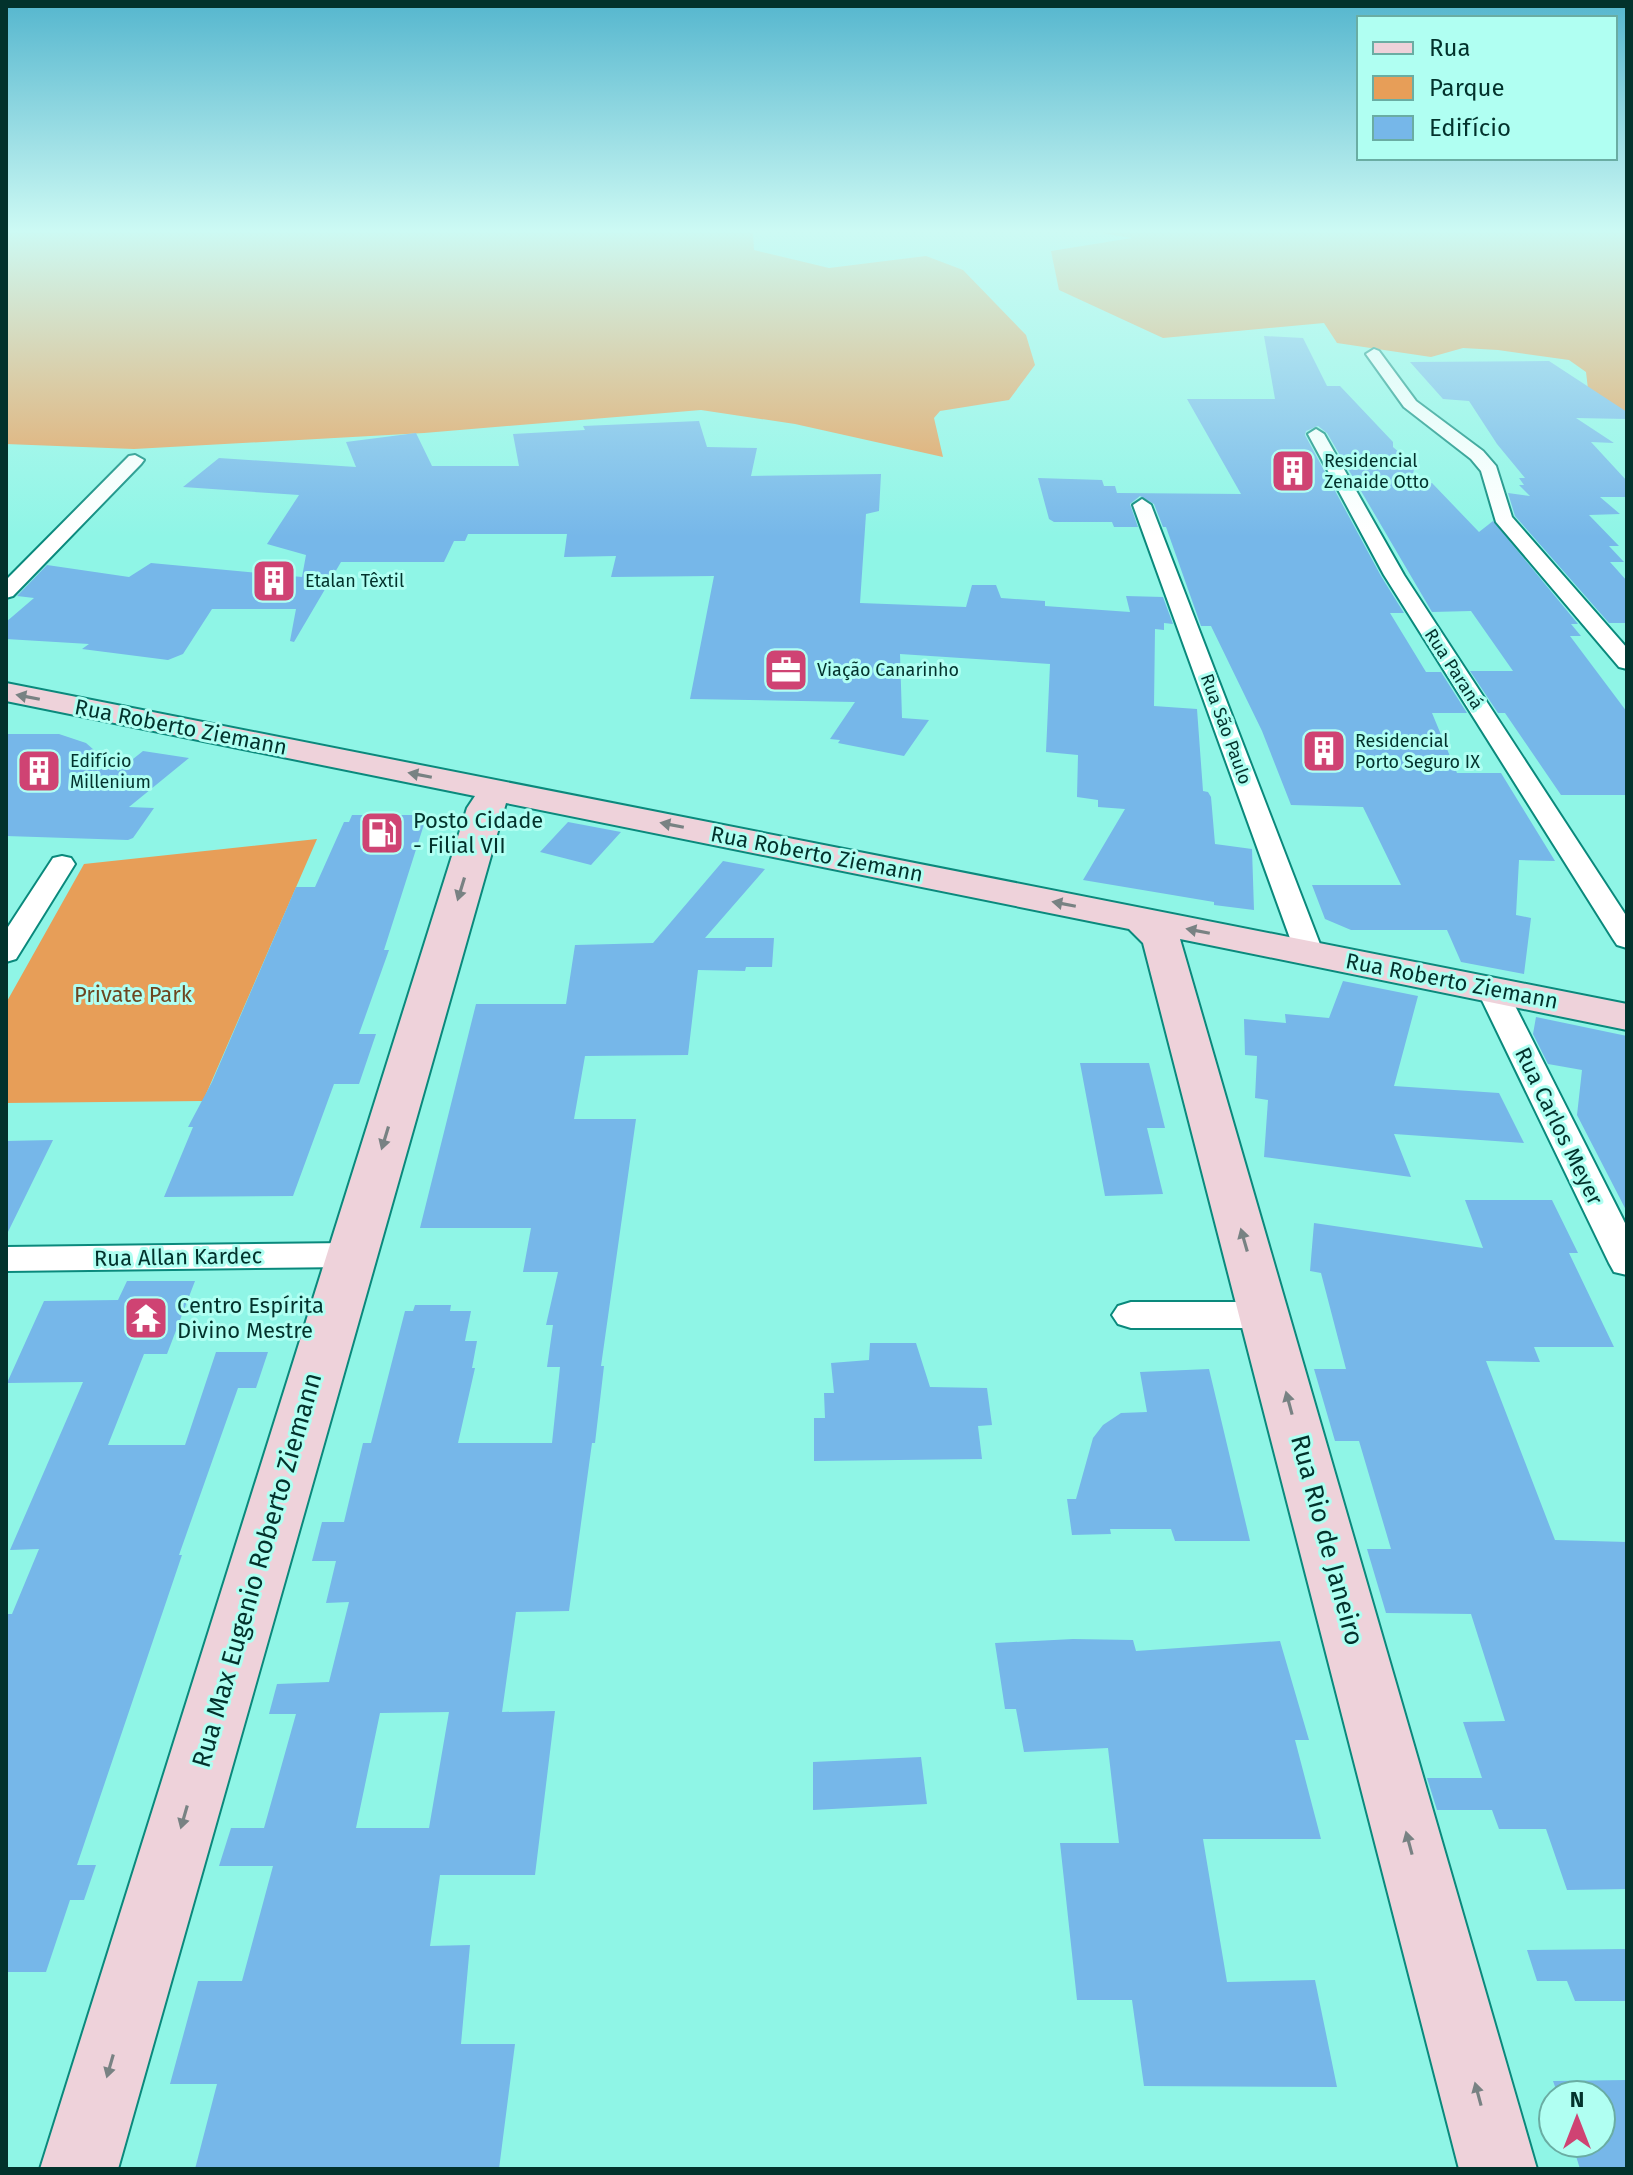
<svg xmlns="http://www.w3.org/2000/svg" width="1633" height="2175" font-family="'Fira Sans',sans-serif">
<rect width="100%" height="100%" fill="#8ff5e6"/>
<path fill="#e79e58" d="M6 233H753L754 250 829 268 926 256 963 270 1026 335 1035 365 1009 400 940 411 934 418 943 457 795 424 701 410 424 433 134 449 6 444Z
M1101 233H1627V416L1588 389 1586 372 1569 360 1498 350 1463 348 1431 357 1337 343 1324 323 1163 338 1059 290 1051 251 1132 238Z
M317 839 203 1101 6 1103V1003L84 864Z"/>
<path fill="#76b7e9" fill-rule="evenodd" d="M1264 336 1303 338 1327 386H1340L1393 442V447L1409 461 1407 468 1414 469 1412 480 1432 483 1479 532 1493 521 1578 624H1571L1581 636H1570L1627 712V795H1561L1505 713H1498L1470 671H1513L1471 611 1432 612 1327 433 1318 426 1306 431 1305 435 1381 576 1404 613H1390L1426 672H1441L1467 713H1432L1457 773H1501L1555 861 1519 860 1516 915 1531 918 1524 974 1461 962 1447 930H1351L1325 919 1312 885H1401L1363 807 1291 805 1262 731 1211 626H1201L1166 527H1163L1154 504 1140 496 1130 504 1138 527H1114L1112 522H1054L1049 519 1038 478 1102 480 1104 486H1115L1117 493 1241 494 1187 399H1275Z
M1549 361 1627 412V419L1576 418 1614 443 1591 442 1627 481V497H1600L1620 514 1589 515 1619 546H1609L1624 562H1610L1627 581V623H1609L1515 516 1508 493 1530 496 1519 485H1524L1519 478H1525L1497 444 1469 401 1443 399 1410 362Z
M699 421 707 447 757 448 751 476 881 474 879 511 866 514 860 603 966 607 972 585H996L1001 598 1045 601V606L1130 612 1126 596 1163 597 1173 624 1164 623V630L1155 629 1154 706 1197 709 1203 791 1208 792 1211 797 1215 844 1252 849 1254 910 1214 905V902L1083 880 1125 809 1098 807V800L1077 797 1078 755 1046 752 1050 664 900 654 902 718 929 720 904 756 838 743 840 740 830 739 855 702 690 699 714 576 611 577 616 556 564 557 567 534H468L465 541H454L444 562H341L294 642 290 641 296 609H212L183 654 168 660 82 649 89 644 6 639V622L34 598 17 596 47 565 129 577 151 563 302 577 306 555 267 544 299 495 183 487 219 458 356 467 346 442 416 433 432 466H519L513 434 585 430 583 426Z
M6 734H59L86 743 118 771 143 751 189 758 129 807 154 808 133 838 128 840 6 836Z
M352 815H427L384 950H389L359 1034H376L359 1084H334L293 1196 164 1197 193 1127H188L212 1082 296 887H315L344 822H349Z
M568 822 621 832 591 865 540 852Z
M723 861 765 869 705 938H774L772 967H746L745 971 698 970 688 1055 585 1056 574 1119H636L601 1366H604L595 1443H592L569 1611 516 1612 502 1712 555 1711 535 1875H440L430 1946 470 1945 461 2044H515L499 2169H195L217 2084H170L198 1981H242L273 1866H219L231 1828H264L296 1714H269L277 1684 329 1682 349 1602 326 1603 336 1561H312L322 1522H344L363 1443H371L405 1311H413L415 1305H451L450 1311H471L465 1341H477L472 1368H475L458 1443H552L560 1367H547L553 1325H546L558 1272H523L531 1228H420L476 1004H566L575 945 653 943ZM449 1712 429 1828H356L380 1713Z
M1343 981 1418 996 1394 1086 1499 1093 1524 1143 1394 1134 1411 1177 1264 1157 1268 1100 1255 1098 1257 1056 1245 1055 1244 1019 1286 1023 1285 1014 1329 1018Z
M1536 1017 1627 1036V1212L1577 1115 1582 1070 1548 1064 1533 1034Z
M1080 1063H1149L1165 1128H1147L1163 1194 1105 1196Z
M53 1140 6 1236V1141Z
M1465 1200H1552L1578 1253H1569L1614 1347H1534L1540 1362 1486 1361 1555 1540 1627 1542V1889L1567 1890 1546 1829H1499L1492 1810H1437L1427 1778H1482L1463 1722 1505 1721 1471 1614 1386 1613 1367 1549H1391L1359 1441H1335L1314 1369H1346L1321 1273 1310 1271 1314 1223 1483 1248Z
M127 1281H195L167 1354H144L108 1445H185L216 1352H268L256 1388H238L179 1555H182L77 1865H96L84 1900H70L46 1972H6V1614H12L39 1549 10 1550 83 1382 7 1383 44 1301 118 1300Z
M870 1343H916L930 1387 987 1388 992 1425 978 1426 982 1459 814 1461V1418H825L824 1393H834L831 1363 869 1360Z
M1209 1369 1250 1541H1175L1171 1529H1110L1111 1534 1072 1535 1067 1499H1076L1093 1438 1103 1425 1121 1413 1147 1412 1140 1372Z
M1073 1639 1133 1640 1136 1651 1280 1641 1309 1740H1295L1321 1839H1203L1227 1982 1315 1980 1337 2087 1144 2086 1132 2000H1077L1060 1843H1119L1108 1748 1024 1752 1016 1709H1005L995 1643Z
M921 1757 927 1804 813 1810V1762Z
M1627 1949V2001H1575L1567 1981H1537L1527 1950Z
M1627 2080V2169H1580L1572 2143H1601V2095H1558L1553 2081Z"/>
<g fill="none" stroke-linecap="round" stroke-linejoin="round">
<g stroke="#0a897c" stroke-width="4">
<path id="street" d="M1374 349 1379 351 1416 401 1483 451 1496 466 1512 517 1627 648V669L1619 667 1496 522 1481 471 1471 459 1404 407 1366 354Z
M1316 429 1324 434 1404 575 1627 917V948L1617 945 1613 939 1384 575 1308 434Z
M135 455 144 460 141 464 13 596 6 598V580L129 456Z
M1142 499 1151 505 1323 952 1319 958 1309 961 1299 958 1295 952 1133 505Z
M62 856 71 858 75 864 16 959 6 962V930L53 858Z
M1492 981 1503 984 1507 990 1627 1227V1275L1614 1272 1609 1263 1477 990 1481 984Z
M350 1243 363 1246 368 1255 363 1264 350 1267 6 1271V1247Z
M1131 1302H1265L1278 1306 1284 1315 1278 1324 1265 1328H1131L1118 1324 1112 1315 1118 1306Z"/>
</g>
<g stroke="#0a897c" stroke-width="4">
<path id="secondary" d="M6 683 1627 1004V1030L1180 939 1537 2169H1459L1143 943 1129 929 506 803 118 2169H40L467 808 475 796 6 701Z"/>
</g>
<use href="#street" fill="#fff" fill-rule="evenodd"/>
<use href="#secondary" fill="#eed2da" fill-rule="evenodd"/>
</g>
<defs><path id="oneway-solid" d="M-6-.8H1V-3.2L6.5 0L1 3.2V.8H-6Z" transform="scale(2)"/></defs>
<g fill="#788283">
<use href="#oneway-solid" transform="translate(28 697) rotate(-169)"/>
<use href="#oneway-solid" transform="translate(420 775) rotate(-169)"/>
<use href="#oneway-solid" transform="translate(672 825) rotate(-169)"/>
<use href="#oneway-solid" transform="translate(461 889) rotate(107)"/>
<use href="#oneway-solid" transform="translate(1064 904) rotate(-169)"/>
<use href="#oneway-solid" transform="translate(1198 931) rotate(-169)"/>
<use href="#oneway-solid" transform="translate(385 1138) rotate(107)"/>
<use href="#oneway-solid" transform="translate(1244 1240) rotate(-106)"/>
<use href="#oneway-solid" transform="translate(1289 1403) rotate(-105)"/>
<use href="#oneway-solid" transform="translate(184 1817) rotate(106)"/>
<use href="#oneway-solid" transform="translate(1409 1843) rotate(-105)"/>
<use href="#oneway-solid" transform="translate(110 2066) rotate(106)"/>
<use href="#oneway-solid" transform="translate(1478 2094) rotate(-105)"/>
</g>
<linearGradient id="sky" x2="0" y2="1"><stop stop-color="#55b6ce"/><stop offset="0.43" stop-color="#cdfaf4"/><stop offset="1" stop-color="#cdfaf4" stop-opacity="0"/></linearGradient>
<rect width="1633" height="537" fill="url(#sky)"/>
<defs>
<g id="building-square" transform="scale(2.3)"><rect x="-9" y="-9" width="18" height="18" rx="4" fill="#cf4373" stroke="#b0fff2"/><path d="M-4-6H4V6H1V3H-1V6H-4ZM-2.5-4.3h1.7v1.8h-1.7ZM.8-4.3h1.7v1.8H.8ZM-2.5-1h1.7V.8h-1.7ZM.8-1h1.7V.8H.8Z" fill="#fff"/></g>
<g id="office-square" transform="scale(2.3)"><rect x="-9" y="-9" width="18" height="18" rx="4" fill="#cf4373" stroke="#b0fff2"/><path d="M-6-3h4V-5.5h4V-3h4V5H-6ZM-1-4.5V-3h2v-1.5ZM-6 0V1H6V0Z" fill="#fff"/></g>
<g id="fuel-square" transform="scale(2.3)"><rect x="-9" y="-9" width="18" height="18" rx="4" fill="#cf4373" stroke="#b0fff2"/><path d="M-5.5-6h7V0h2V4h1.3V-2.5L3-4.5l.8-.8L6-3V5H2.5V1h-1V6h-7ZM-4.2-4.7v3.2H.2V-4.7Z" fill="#fff"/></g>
<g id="temple-square" transform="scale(2.3)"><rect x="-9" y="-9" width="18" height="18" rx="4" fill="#cf4373" stroke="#b0fff2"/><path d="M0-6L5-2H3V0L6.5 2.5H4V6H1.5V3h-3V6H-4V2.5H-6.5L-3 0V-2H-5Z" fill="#fff"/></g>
</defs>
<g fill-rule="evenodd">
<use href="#building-square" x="1293" y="471"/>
<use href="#building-square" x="274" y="581"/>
<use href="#office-square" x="786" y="670"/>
<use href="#building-square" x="1324" y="751"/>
<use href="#building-square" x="39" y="771"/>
<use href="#fuel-square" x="382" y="833"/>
<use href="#temple-square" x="146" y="1318"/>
</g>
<g text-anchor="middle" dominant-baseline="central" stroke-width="6" stroke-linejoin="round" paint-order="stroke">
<g font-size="18" fill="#02322c" stroke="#b0fff2" text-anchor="start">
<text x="1324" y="461">Residencial<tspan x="1324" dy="21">Zenaide Otto</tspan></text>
<text x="305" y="581">Etalan Têxtil</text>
<text x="817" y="670">Viação Canarinho</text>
<text x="1355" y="741">Residencial<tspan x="1355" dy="21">Porto Seguro IX</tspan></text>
<text x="70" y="761">Edifício<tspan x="70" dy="21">Millenium</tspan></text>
</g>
<g font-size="18" fill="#02322c" stroke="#b0fff2">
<text transform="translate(1454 669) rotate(57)">Rua Paraná</text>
<text transform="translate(1226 729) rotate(70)">Rua São Paulo</text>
</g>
<g font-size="22" fill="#02322c" stroke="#b0fff2">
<text transform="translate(181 727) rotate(11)">Rua Roberto Ziemann</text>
<text transform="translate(817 854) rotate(11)">Rua Roberto Ziemann</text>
<text transform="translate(1452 981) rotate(11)">Rua Roberto Ziemann</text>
<text transform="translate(1559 1126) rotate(64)">Rua Carlos Meyer</text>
<text transform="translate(178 1257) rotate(-1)">Rua Allan Kardec</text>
</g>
<g font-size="22" fill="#02322c" stroke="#b0fff2" text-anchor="start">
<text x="413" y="820">Posto Cidade<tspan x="413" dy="25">- Filial VII</tspan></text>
<text x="177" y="1305">Centro Espírita<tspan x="177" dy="25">Divino Mestre</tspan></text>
</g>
<g font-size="22" fill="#6c4621" stroke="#b0fff2">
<text x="133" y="994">Private Park</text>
</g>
<g font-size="26" fill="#02322c" stroke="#b0fff2">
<text transform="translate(1327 1540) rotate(75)">Rua Rio de Janeiro</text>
<text transform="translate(257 1570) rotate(-74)">Rua Max Eugenio Roberto Ziemann</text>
</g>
</g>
<rect width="1633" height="2175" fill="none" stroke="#02322c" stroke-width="16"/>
<rect x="1357" y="16" width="260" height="144" fill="#b0fff2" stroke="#6aada3" stroke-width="2"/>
<rect x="1373" y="42" width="40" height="12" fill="#eed2da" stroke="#6aada3" stroke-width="2"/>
<text x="1429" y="56" font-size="24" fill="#02322c">Rua</text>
<rect x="1373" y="76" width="40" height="24" fill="#e79e58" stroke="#6aada3" stroke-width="2"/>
<text x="1429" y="96" font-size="24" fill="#02322c">Parque</text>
<rect x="1373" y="116" width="40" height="24" fill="#76b7e9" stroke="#6aada3" stroke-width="2"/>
<text x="1429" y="136" font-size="24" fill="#02322c">Edifício</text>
<g transform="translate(1577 2119)"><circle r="38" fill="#b0fff2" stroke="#6aada3" stroke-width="2"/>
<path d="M0-6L14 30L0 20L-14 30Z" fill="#cf4373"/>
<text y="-12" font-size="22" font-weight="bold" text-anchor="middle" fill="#02322c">N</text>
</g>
</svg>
